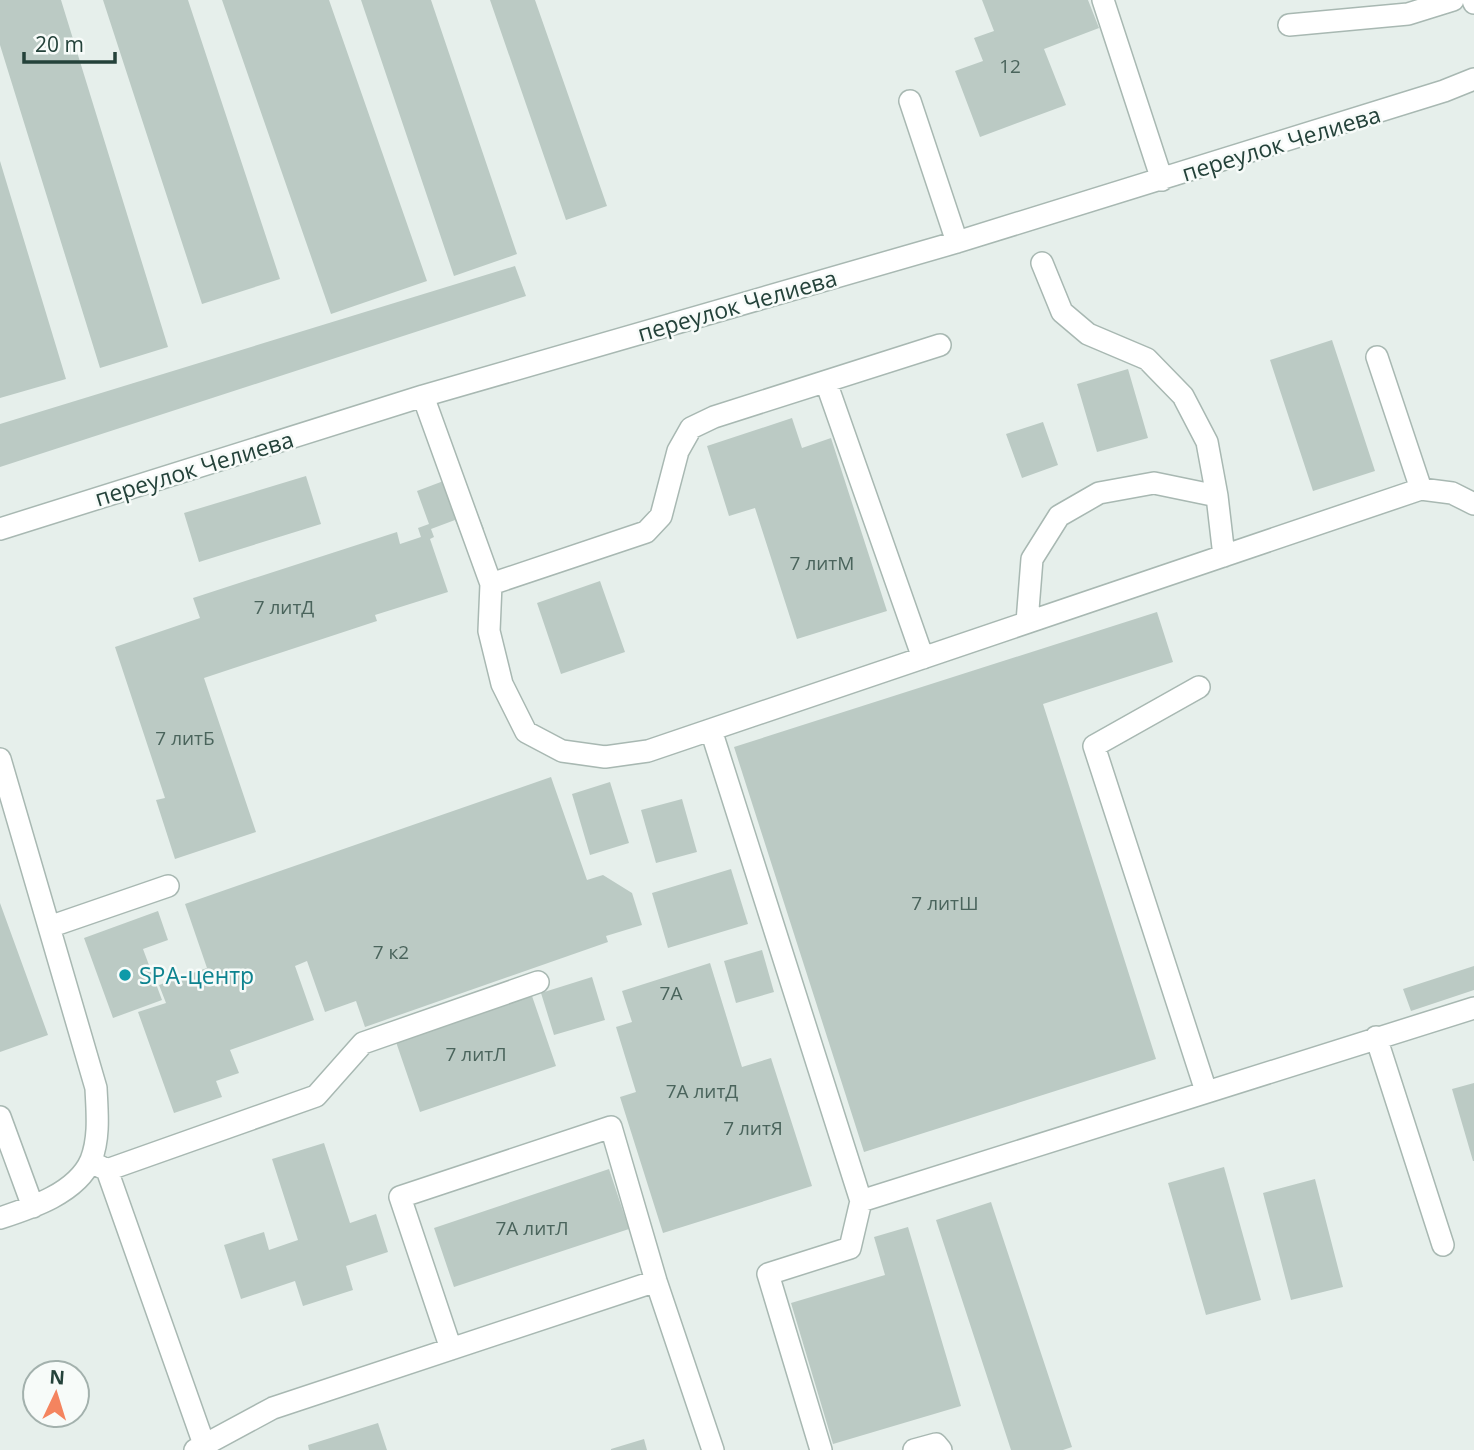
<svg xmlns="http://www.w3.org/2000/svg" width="1474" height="1450" font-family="'Open Sans',sans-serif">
<rect width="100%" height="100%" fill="#e6efeb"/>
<path fill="#bbcac4" d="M0 0H61L168 347 100 368 0 45Z
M103 0H188L280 279 202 304Z
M222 0H329L427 281 331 314Z
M361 0H431L517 254 454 276Z
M490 0H535L607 206 566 220Z
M982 0H1088L1099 28 1044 49 1066 105 980 137 955 71 983 61 974 38 994 31Z
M0 161 66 379 0 398Z
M515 266 526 296 0 467V424Z
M1332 340 1375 471 1313 491 1270 360Z
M1128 369 1148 438 1097 452 1077 384Z
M792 418 802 448 831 438 887 611 797 639 755 508 729 516 707 446Z
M1043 422 1058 465 1022 478 1006 434Z
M462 474 484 529 462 537 455 520 431 529 434 537 430 539 448 592 375 615 377 621 204 678 256 832 175 859 156 800 165 798 115 647 200 618 193 598 397 532 400 544 421 537 418 528 429 524 417 491Z
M306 476 321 524 199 562 184 513Z
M600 581 625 652 561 674 537 603Z
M1157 612 1173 662 1043 704 1156 1059 864 1152 734 747Z
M551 777 587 880 603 875 632 893 642 925 606 936 608 942 365 1027 356 1001 325 1012 307 961 295 966 314 1020 230 1050 239 1073 216 1081 222 1097 174 1113 138 1012 166 1003 159 985 207 968 185 904Z
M610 782 629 843 590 855 572 794Z
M682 799 697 852 656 863 641 810Z
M731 869 748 924 668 948 652 893Z
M0 903 48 1035 0 1052Z
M158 911 168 940 143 949 162 1000 113 1018 84 938Z
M762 950 774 992 736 1003 724 961Z
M710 963 742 1067 771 1058 812 1186 663 1233 620 1097 636 1092 616 1027 632 1022 622 991Z
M1474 966V990L1411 1011 1403 989Z
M592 977 605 1020 554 1035 541 993Z
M532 996 556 1066 420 1112 396 1042Z
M1474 1083V1161H1473L1452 1089Z
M324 1143 350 1223 376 1214 388 1252 346 1266 353 1290 303 1306 295 1281 241 1299 224 1245 264 1232 269 1250 298 1240 272 1159Z
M1224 1167 1261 1300 1206 1315 1168 1183Z
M609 1169 629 1229 454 1287 434 1228Z
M1315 1179 1343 1287 1291 1300 1263 1193Z
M991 1202 1072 1447 1063 1450H1011L936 1220Z
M908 1227 961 1406 833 1444 791 1303 885 1275 874 1237Z
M378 1423 387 1450H309L308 1445Z
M644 1439 647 1450H611V1449Z"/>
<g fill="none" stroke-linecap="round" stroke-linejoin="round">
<g stroke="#a8b8b2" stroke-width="24">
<path id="minor" d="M1103 0 1162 180
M1473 0 1474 3
M1289 25 1408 14 1453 0
M910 101 957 242
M1042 263 1062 312 1088 334 1147 359 1183 396 1207 442 1217 496 1224 556
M1377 357 1421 489
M826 382 923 658
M423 396 491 584 489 631 502 684 526 732 562 751 605 757 648 751 1421 489 1452 493 1474 504
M0 529 423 396 957 242 1444 91 1474 79
M491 584 646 532 661 516 678 451 691 428 714 417 940 345
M1027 622 1032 559 1059 516 1099 493 1154 483 1217 496
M1199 687 1094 746 1206 1091
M711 730 861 1201 1474 1008
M0 759 96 1088C97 1111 100 1137 91 1160 77 1193 31 1208 0 1218
M49 927 168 886
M1376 1037 1443 1245
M0 1117 33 1207
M95 1164 107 1170 206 1450
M107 1170 316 1096 363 1043 538 982
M451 1349 400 1197 611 1127 656 1281 713 1450
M195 1450 273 1408 656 1281
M821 1450 768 1274 850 1248 861 1201
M914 1450 936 1444 941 1450"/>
</g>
<use href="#minor" stroke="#fff" stroke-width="21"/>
</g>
<circle fill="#0f9aa8" stroke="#f7fbf9" stroke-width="2.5" cx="125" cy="975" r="7"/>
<g text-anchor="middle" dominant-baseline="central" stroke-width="5" stroke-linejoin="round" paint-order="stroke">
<g font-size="19" fill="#4a645c">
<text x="1010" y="66">12</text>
<text x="822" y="563">7 литМ</text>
<text x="284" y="607">7 литД</text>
<text x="185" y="738">7 литБ</text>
<text x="945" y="903">7 литШ</text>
<text x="391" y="952">7 к2</text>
<text x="671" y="993">7А</text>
<text x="476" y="1054">7 литЛ</text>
<text x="702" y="1091">7А литД</text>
<text x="753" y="1128">7 литЯ</text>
<text x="532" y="1228">7А литЛ</text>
</g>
<g font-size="23" fill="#24423a" stroke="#f7fbf9">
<text transform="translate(1281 143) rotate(-17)">переулок Челиева</text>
<text transform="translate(737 305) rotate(-16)">переулок Челиева</text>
<text transform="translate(194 468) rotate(-17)">переулок Челиева</text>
</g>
<g font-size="23" fill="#0d838f" stroke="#f7fbf9" text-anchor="start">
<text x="139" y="975">SPA-центр</text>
</g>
</g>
<g transform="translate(56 1394) rotate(4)"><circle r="33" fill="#f7fbf9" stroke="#a3b1ad" stroke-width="2"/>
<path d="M0-5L12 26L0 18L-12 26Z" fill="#f4845f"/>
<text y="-10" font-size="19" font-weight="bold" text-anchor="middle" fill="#24423a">N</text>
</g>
<path d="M24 52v10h91v-10" fill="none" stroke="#24423a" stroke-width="3.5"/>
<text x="35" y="52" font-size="21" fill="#24423a" stroke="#f7fbf9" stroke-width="5" paint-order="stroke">20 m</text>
</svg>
